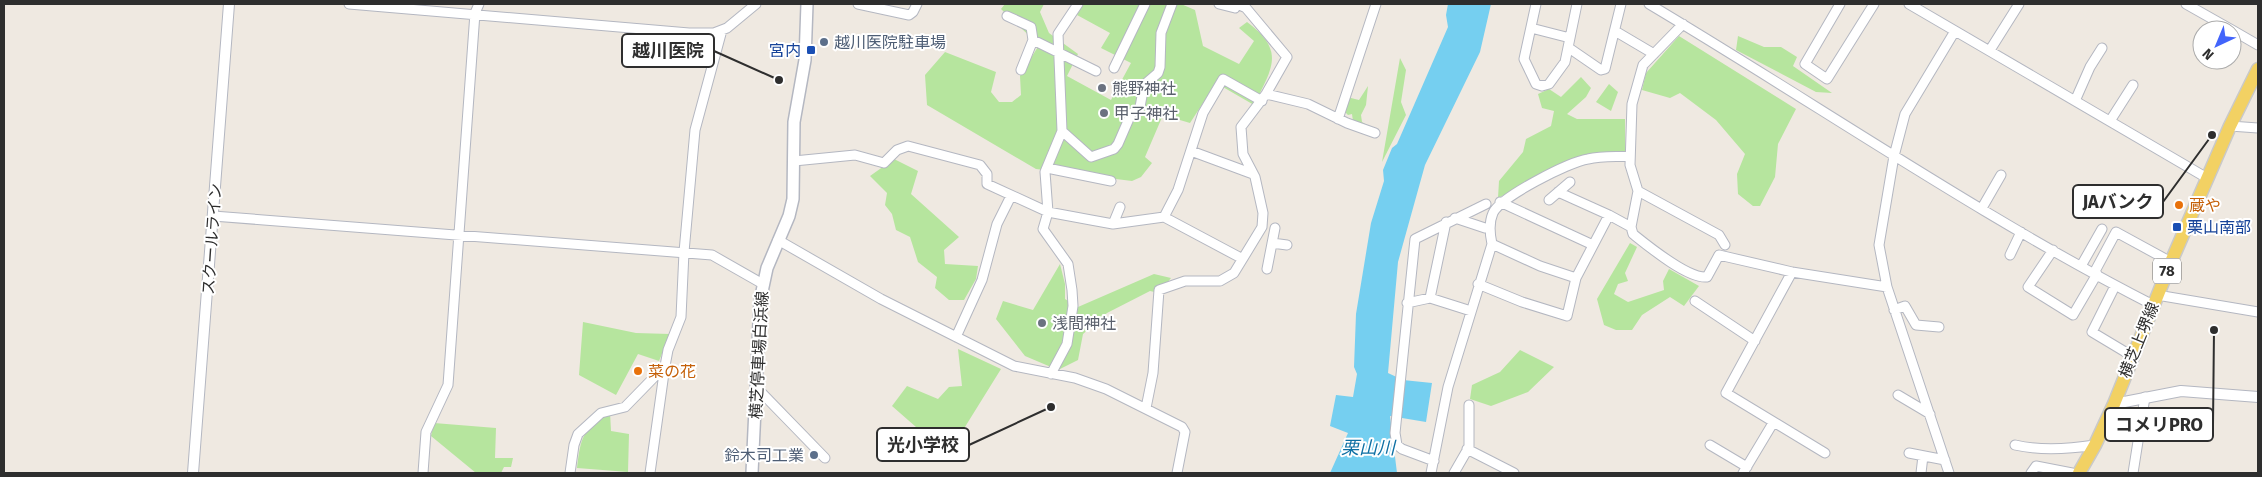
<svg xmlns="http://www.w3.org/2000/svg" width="2262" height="477" font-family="'Fira Sans','Noto Sans JP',sans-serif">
<rect width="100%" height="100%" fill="#efe9e1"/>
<path fill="#b6e59e" d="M1005 4H1044L1040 12 1049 33 1078 54 1067 76 1111 100 1131 63 1101 48 1110 33 1077 15 1084 4H1181L1195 10 1203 46 1239 64 1254 41 1239 28 1247 22C1286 51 1272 68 1254 105L1216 83 1190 123 1163 115 1145 157 1152 163 1141 177 1132 181 1036 169 927 105 925 75 945 52 996 72 991 92 999 102H1012L1021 95 1020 76 1039 45 1001 9Z
M1679 36 1796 109 1778 144 1775 177 1760 206H1753L1738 194 1737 174 1745 154 1716 120 1680 93 1670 98 1642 90 1646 73Z
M1738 36 1764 47H1781L1797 57 1793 66 1832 93 1816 92 1736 50Z
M1400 58 1406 70 1401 102 1406 115 1382 162Z
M1581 77 1591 88 1586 97 1567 114 1577 119H1625V152L1584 156 1498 198 1499 181 1523 152 1526 139 1551 126 1554 111 1542 108 1538 94 1549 89 1561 97Z
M1609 84 1618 92 1611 111 1596 102Z
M1368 86 1366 105 1361 115 1362 122 1370 127 1354 129 1352 114 1348 115 1340 107 1347 97 1359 100Z
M894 159 918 171 911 194 959 237 944 250 945 264 978 266 976 279 964 300H949L935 288 937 277 918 262 910 237 896 230 892 214 885 205 887 193 870 176Z
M1630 243 1637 247 1625 273 1628 281 1618 284 1614 294 1628 302 1664 290 1663 281 1669 269 1699 286 1684 306 1670 297 1642 315 1632 330H1616L1604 325 1597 299Z
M1060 264 1065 284V299L1078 307 1154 274 1171 278 1159 293 1150 291 1107 313 1083 334 1078 360 1058 370 1025 356 996 319 1003 301 1033 310Z
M583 322 636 333 670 334 659 361 638 354 616 395 579 375Z
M958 349 1001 369 955 443 916 427 892 406 907 386 938 399 949 387 962 386Z
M1520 350 1554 367 1528 392 1491 406 1470 399 1472 385 1500 372Z
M610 412 611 431 629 434 628 472 577 468C581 436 582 431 610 412Z
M434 423 496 428 495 458H513L511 467H504L501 473H476L431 436Z"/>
<path fill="#75cff0" d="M1448 4H1491L1480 52 1425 165 1398 262 1388 373 1403 380 1432 383 1426 422 1390 416 1397 473H1330L1348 433 1330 426 1336 395 1353 397 1357 374 1354 367 1356 314 1371 223 1384 181 1383 170 1392 148 1397 144 1448 27 1446 15Z"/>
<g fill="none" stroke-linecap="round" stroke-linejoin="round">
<g stroke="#b4b7c1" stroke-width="11">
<path id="minor" d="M349 4 689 33H714L727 28 756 4
M858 4 909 15 913 12 917 4
M1219 4 1235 8 1237 4
M1536 4 1524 59 1536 84 1542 86 1549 84 1565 62 1577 4
M1649 4C1817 104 1979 216 2153 305
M1840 4 1805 64 1827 79 1874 4
M1909 4 2207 178
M2186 4 2232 30
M1007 16 1031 27 1033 40 1021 70
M1683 24 1643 65 1632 104 1630 165 1638 191 1631 227 1633 234C1648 246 1688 279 1707 277L1719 255 1792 272 1887 287
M1531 28 1570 38
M2232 30 2258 45
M1615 31 1654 54
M1033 40 1096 71
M1569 48 1601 70 1605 69 1621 4
M1990 50 2019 4
M1114 68 1145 4
M1266 94 1308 104 1347 123 1375 133
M2075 101 2090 67 2102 48
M1338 119 1376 4
M2110 121 2133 85
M2230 126 2258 128
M1062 131 1091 157 1114 149 1118 144 1131 114 1140 107 1144 85 1158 73 1160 67 1161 33 1172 4
M1191 151 1253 174
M794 161 855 155 884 163 897 150 908 146 980 165 987 174V184L1048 212 1091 220 1113 224 1164 217 1241 258
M1047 168 1111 181
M1638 191 1719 235 1725 245
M1558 192 1609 215
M1549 200 1570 182
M1500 202 1593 245
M1982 208 2001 175
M213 216 712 255 763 284
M1164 217 1178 190 1203 113 1223 79 1262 101
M1455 218 1485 228
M1113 224 1120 207
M778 240 881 299 1014 366 1075 378 1106 389 1182 427 1185 432 1177 473
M1272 243 1287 245
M1492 244 1540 266 1576 278
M2053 250 2028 287 2073 315 2097 274
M2010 255 2021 232
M2081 266 2102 229
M1267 269 1275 228
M1792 272 1726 393 1825 453
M2094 273 2116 232 2171 262
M1478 284 1522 302 1567 316 1576 278 1609 215 1631 227
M2115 286 2092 332 2132 356
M2157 295 2258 312
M1430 298 1446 222
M1695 301 1755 341
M1407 303 1430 298 1471 311
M1894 310 1905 306 1916 325 1939 327
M956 337 982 280 997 224 1011 196
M1051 374 1067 344 1073 306 1072 290 1068 264 1043 229 1048 212 1045 172 1062 131 1058 34 1078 4
M756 387 825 458
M1898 395 1930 414
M1146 408 1153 373 1159 290 1185 281H1220L1234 273 1262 227 1263 213 1255 177 1243 154 1241 127 1266 94 1287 57 1246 8 1237 4
M1710 445 1747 467
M2015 445C2041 451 2069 449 2095 445
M1467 449 1514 473
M1909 453 1945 460
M1434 461 1402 449 1397 445 1395 433 1415 239 1486 204
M423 473 426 432 448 385 475 13 479 4
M570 473 574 445 578 434 601 413 625 407 665 366
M650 473 665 366 668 350 681 317 684 252 695 130 722 30
M1431 473 1448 387 1492 244C1490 235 1489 222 1493 213 1500 197 1569 162 1588 159 1602 156 1617 157 1630 156
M1454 473 1469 447V405
M1743 473 1773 423
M1921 473 1923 456
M1949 473 1887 287 1879 245 1894 156 1905 114 1955 31
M2031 473 2036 466 2072 473
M2133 473 2145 397"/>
</g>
<g stroke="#b4b7c1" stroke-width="12">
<path id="tertiary" d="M2114 404 2181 391 2258 397
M193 473 229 4"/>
</g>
<g stroke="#b4b7c1" stroke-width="14">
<path id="secondary" d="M752 473 760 301 767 268 789 216 793 199 794 122 805 60 807 4"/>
</g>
<g stroke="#c9c9c9" stroke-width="15">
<path id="primary" d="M2079 473 2095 445 2114 404 2171 262 2230 126 2258 69"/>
</g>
<use href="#minor" stroke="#fff" stroke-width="9"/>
<use href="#tertiary" stroke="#fff" stroke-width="10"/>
<use href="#secondary" stroke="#fff" stroke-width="11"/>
<use href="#primary" stroke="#f2d163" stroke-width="12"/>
</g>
<g fill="#5c6f8a" stroke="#fff" stroke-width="2">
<circle cx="824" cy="42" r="5"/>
<circle cx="814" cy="455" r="5"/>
</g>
<g fill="#1a4fb4" stroke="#fff" stroke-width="2">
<rect x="806" y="45" width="10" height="10" rx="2.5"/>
<rect x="2172" y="222" width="10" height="10" rx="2.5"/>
</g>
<g fill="#6b7280" stroke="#fff" stroke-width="2">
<circle cx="1102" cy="88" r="5"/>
<circle cx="1104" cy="113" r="5"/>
<circle cx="1042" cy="323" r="5"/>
</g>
<g fill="#e8710a" stroke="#fff" stroke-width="2">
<circle cx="2179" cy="205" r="5"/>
<circle cx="638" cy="371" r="5"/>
</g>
<g text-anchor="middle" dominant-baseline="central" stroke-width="4" stroke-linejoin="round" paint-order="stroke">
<rect fill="#fff" stroke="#6d6d6d" stroke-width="1" x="2153" y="258.5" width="28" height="25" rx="4"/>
<g font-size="15" font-weight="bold" fill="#2e2e2e">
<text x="2167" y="271">78</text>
</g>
<g font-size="16" fill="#4e5e75" stroke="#fff" text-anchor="start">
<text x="834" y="42">越川医院駐車場</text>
<text x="804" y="455" text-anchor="end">鈴木司工業</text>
</g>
<g font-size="16" fill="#164399" stroke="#fff" text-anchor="end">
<text x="801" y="50">宮内</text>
<text x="2187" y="227" text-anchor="start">栗山南部</text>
</g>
<g font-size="16" fill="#5b616d" stroke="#fff" text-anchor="start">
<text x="1112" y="88">熊野神社</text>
<text x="1114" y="113">甲子神社</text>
<text x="1052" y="323">浅間神社</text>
</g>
<g font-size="16" fill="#c56008" stroke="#fff" text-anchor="start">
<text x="2189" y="205">蔵や</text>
<text x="648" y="371">菜の花</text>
</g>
<g font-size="16" fill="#2e2e2e" stroke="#fff">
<text transform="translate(212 239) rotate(-86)">スクールライン</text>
<text transform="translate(2139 340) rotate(-68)">横芝上堺線</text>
<text transform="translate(759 355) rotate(-87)">横芝停車場白浜線</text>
</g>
<g font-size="18" font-style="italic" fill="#0d6fa3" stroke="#fff">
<text x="1368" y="448">栗山川</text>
</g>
</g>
<path fill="none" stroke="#2e2e2e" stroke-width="2" d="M779 80L714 51M2212 135L2163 202M2214 330L2213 424M1051 407L969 445"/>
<g fill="#2e2e2e" stroke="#fff" stroke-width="2">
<circle cx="779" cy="80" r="5"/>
<circle cx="2212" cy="135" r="5"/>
<circle cx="2214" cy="330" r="5"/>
<circle cx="1051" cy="407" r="5"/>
</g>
<g fill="#fff" stroke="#2e2e2e" stroke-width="2">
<rect x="622" y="34" width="92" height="33" rx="5"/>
<rect x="2073" y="185" width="90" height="33" rx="5"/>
<rect x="2105" y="408" width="108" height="33" rx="5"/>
<rect x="877" y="428" width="92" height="33" rx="5"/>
</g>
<g font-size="18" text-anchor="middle" font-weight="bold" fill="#2e2e2e">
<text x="668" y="57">越川医院</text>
<text x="2118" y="208">JAバンク</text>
<text x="2159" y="431">コメリPRO</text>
<text x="923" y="451">光小学校</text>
</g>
<rect width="2262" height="477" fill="none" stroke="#2e2e2e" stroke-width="10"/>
<g transform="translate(2217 45) rotate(224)"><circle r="24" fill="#ffffff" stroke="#ababab"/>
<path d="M0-4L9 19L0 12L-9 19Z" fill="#4264fb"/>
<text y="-8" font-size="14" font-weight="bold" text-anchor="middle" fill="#2e2e2e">N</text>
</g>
</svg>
